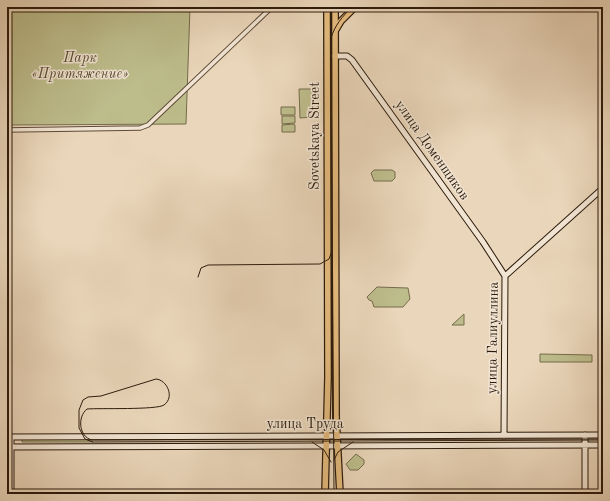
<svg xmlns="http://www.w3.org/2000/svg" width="610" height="501" font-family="'Old Standard TT',serif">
<rect width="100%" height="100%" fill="#ead6ba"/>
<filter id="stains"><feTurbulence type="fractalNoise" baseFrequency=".005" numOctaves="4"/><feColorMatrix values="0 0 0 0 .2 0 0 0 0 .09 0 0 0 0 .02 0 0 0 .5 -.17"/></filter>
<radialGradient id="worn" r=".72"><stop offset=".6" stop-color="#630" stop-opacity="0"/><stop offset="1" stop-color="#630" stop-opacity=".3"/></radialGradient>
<path fill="#bdbc8b" stroke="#746c4c" d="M7 7H190L186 124 7 125Z
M299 89H313V117L300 118Z
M281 107H295V115H281Z
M282 116H295V123L282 124Z
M294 124 295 125V132H282V125Z
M374 170H392L395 172V178L392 181H374L371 173Z
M377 287 408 288 410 299 403 307H374L372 301 369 300 367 297Z
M464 314V325H452Z
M540 354 592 355V362H540Z
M22 438H83L93 442H22Z
M356 454 364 460V464L358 470H350L346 464Z"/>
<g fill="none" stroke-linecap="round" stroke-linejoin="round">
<g stroke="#5c4a38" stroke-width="5.5">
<path id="street" d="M7 130 140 128 148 125 272 7"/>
</g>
<g stroke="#2c1b0c" stroke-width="7">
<path id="secondary" d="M335 56H347L352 60 483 242 505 276
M504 436 505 276 603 188
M7 437 603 435
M11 437V494
M7 447 603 445
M585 494V435"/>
</g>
<g stroke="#2c1b0c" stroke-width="8">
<path id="primary" d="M335 7 336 417 340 494
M335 31 341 21 355 7
M325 494 328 377 327 7"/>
</g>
<use href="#street" stroke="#f1e4d2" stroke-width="3.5"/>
<use href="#secondary" stroke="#f1e4d2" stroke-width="5"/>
<use href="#primary" stroke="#e5bb7d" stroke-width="5.5"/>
<path stroke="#2c1b0c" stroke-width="1" d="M198 277 201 268 208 265 320 264 329 259 332 251
M603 439 92 440C79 437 77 417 87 409 99 408 157 410 164 405 175 397 167 380 156 379L101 396 88 397 83 400 79 410V428L85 439 93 442 603 440
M312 442 324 450 331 462
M334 460 338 452 353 442
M334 494 331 38C335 25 342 17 352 7"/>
</g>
<g text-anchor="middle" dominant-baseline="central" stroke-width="3" stroke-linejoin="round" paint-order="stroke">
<g font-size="14" font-style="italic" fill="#584b32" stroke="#f1e4d2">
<text x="80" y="58">Парк<tspan x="80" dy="16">«Притяжение»</tspan></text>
</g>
<g font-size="14" fill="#2c1b0c" stroke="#f1e4d2">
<text transform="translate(315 136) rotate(-90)">Sovetskaya Street</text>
<text transform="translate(432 150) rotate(55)">улица Доменщиков</text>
<text transform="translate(493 338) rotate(-89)">улица Галиуллина</text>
<text x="305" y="424">улица Труда</text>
</g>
</g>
<rect width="610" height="501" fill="none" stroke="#ead6ba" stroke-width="24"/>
<rect x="8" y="8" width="594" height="485" fill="none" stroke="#2c1b0c" stroke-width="2"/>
<rect x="12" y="12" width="586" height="477" fill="none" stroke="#2c1b0c"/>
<rect width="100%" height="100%" filter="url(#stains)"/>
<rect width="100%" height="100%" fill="url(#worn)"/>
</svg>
